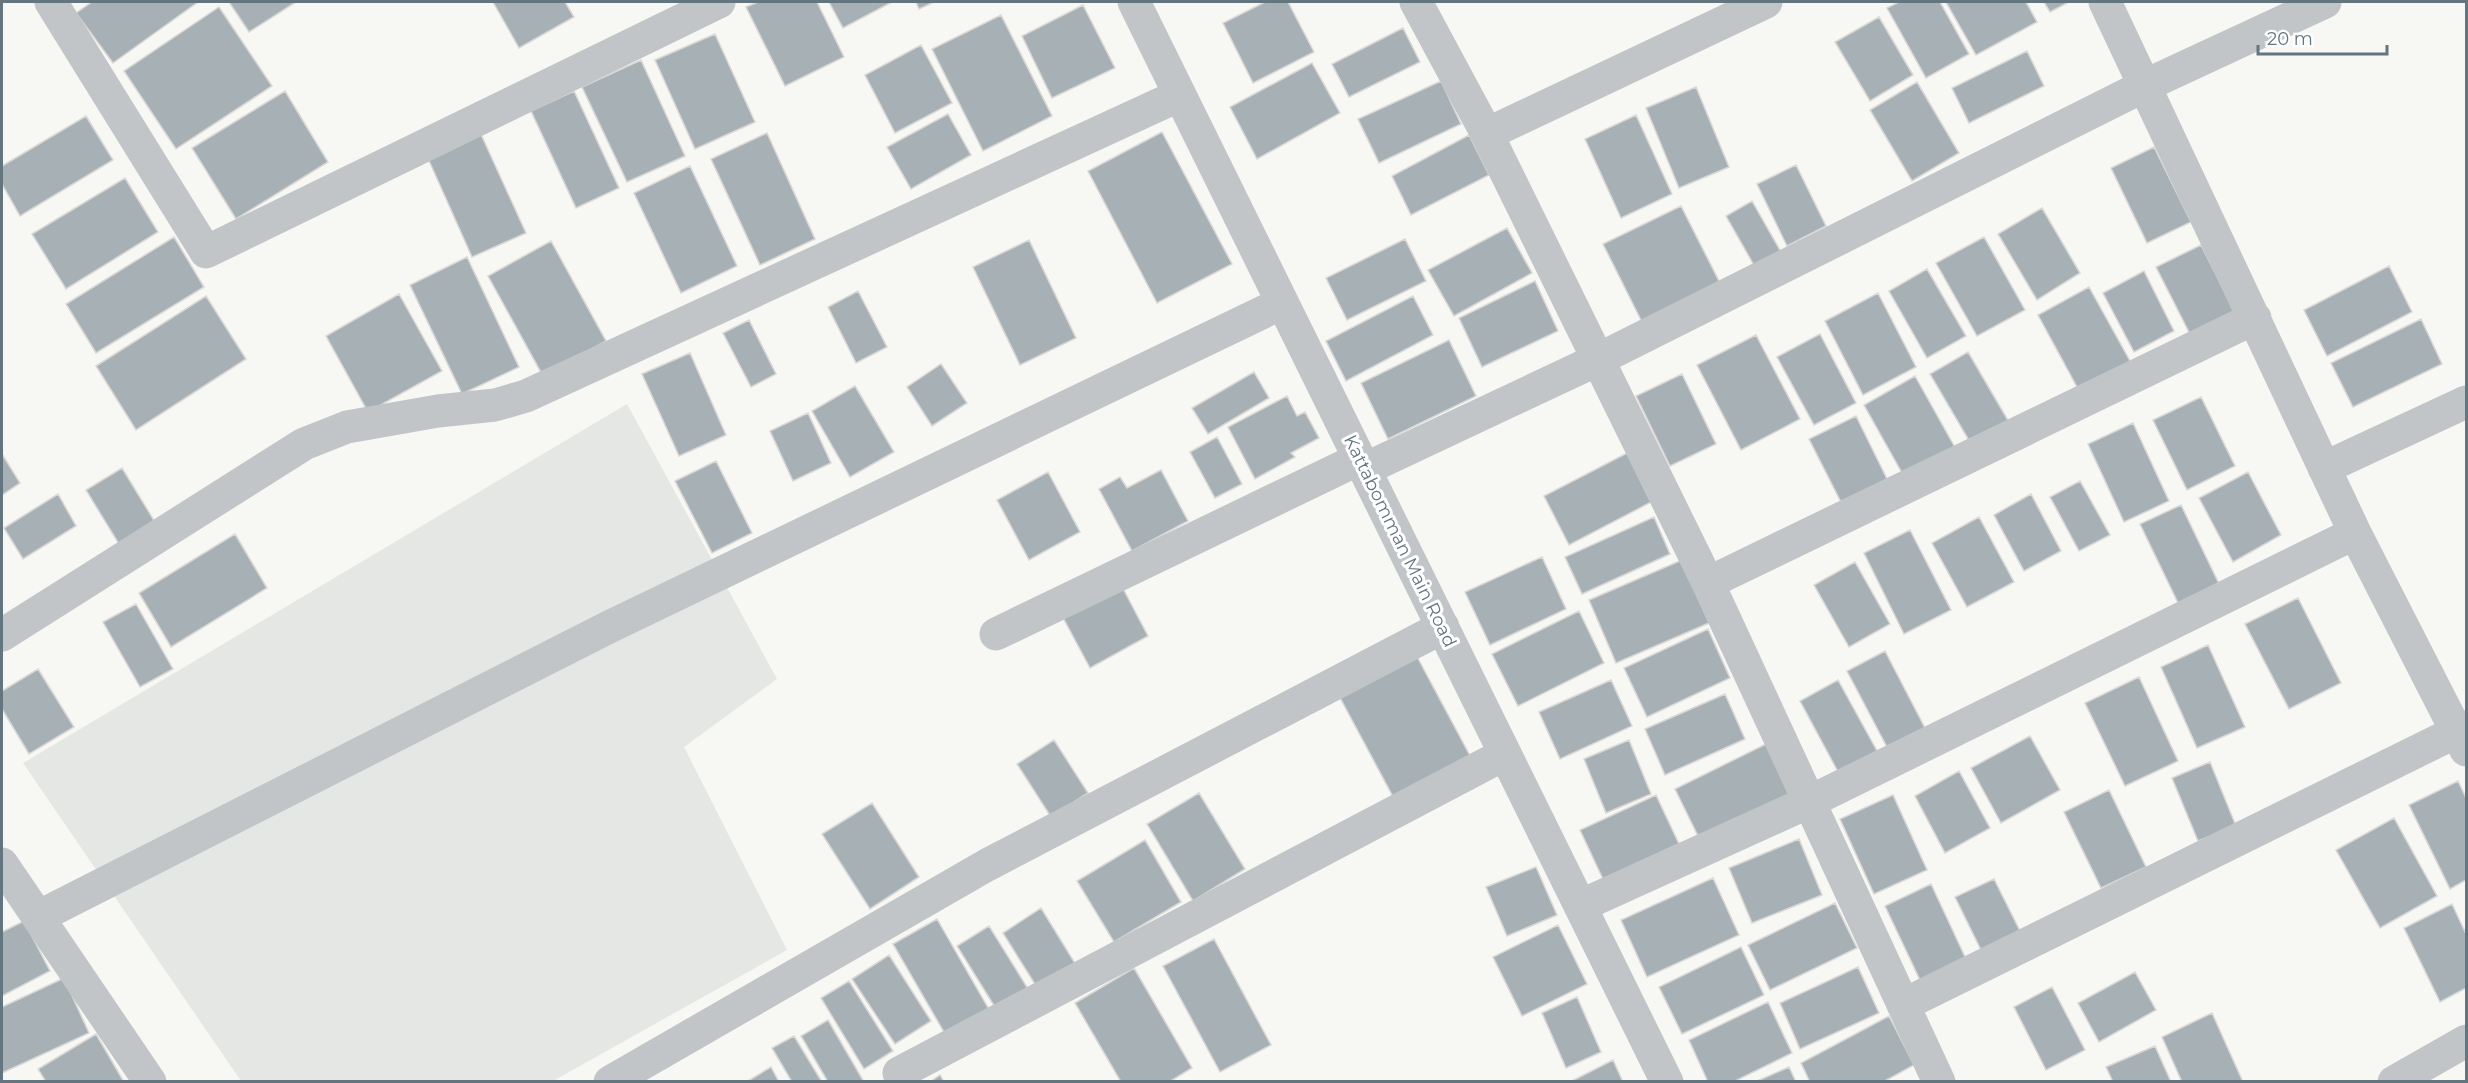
<svg xmlns="http://www.w3.org/2000/svg" width="2468" height="1083" font-family="Montserrat,sans-serif">
<rect width="100%" height="100%" fill="#f7f7f4"/>
<path fill="#e5e7e5" d="M627 404 777 679 684 747 787 950 553 1081H241L23 763Z"/>
<path fill="#a7b1b5" stroke="#d9d8d6" stroke-width="1.5" d="M92 2H198L113 63 76 13Z
M229 2H296L249 32Z
M493 2H565L574 17 519 48Z
M758 2H817L844 57 785 86 746 7Z
M829 2H892L843 28Z
M916 2H934L919 9Z
M1265 2H1288L1314 52 1253 83 1223 23Z
M1899 2H1940L1969 54 1926 78 1887 8Z
M1946 2H2026L2037 22 1976 55Z
M2044 2H2069L2050 12Z
M1083 5 1115 68 1052 98 1022 36Z
M219 7 272 86 176 149 124 71Z
M1001 15 1052 116 983 151 932 49Z
M1879 17 1913 75 1870 101 1835 42Z
M1403 28 1420 62 1349 97 1332 64Z
M715 34 755 122 695 149 655 60Z
M921 45 952 103 895 133 865 75Z
M2027 51 2044 86 1969 123 1952 88Z
M641 60 685 156 627 182 582 87Z
M1312 63 1340 113 1257 159 1230 107Z
M1441 81 1461 124 1379 163 1358 119Z
M1917 82 1959 153 1912 181 1870 110Z
M1696 87 1729 167 1679 188 1646 108Z
M285 91 328 162 236 219 192 148Z
M574 91 619 188 576 208 531 111Z
M948 114 971 155 911 189 887 147Z
M1636 115 1672 194 1621 218 1585 139Z
M86 116 113 160 20 216 2 184V166Z
M479 130 526 233 472 257 426 154Z
M1162 132 1232 264 1157 303 1088 171Z
M767 133 815 239 760 265 711 159Z
M1469 135 1489 175 1411 215 1392 176Z
M2154 147 2191 222 2147 243 2111 168Z
M1796 165 1826 226 1787 246 1757 184Z
M690 166 737 266 681 293 634 193Z
M125 178 158 232 66 289 32 234Z
M1752 201 1781 252 1755 267 1726 216Z
M1681 206 1720 283 1642 322 1603 244Z
M2042 208 2080 273 2037 300 1998 234Z
M1507 228 1532 273 1454 316 1428 270Z
M174 237 204 287 96 353 66 304Z
M1984 237 2025 310 1977 336 1936 263Z
M1405 239 1426 281 1347 320 1326 278Z
M1029 240 1076 338 1020 365 973 267Z
M551 241 606 341 543 376 488 276Z
M2201 245 2236 314 2191 336 2156 267Z
M467 257 519 367 462 394 410 285Z
M2389 266 2412 312 2327 356 2304 310Z
M1927 269 1966 336 1927 358 1889 291Z
M2144 271 2174 331 2134 352 2103 293Z
M1535 281 1558 331 1482 367 1459 318Z
M2089 287 2135 370 2083 398 2038 315Z
M858 291 887 347 856 363 828 307Z
M1878 293 1916 367 1863 395 1825 321Z
M399 294 442 371 368 412 326 336Z
M206 296 246 359 136 430 96 366Z
M1413 296 1433 335 1346 381 1326 341Z
M2421 319 2442 364 2353 407 2331 363Z
M749 320 776 374 751 387 723 333Z
M1820 334 1856 403 1814 425 1777 357Z
M1756 335 1800 419 1741 450 1697 365Z
M1449 340 1476 396 1388 439 1361 383Z
M1968 352 2009 422 1971 444 1930 374Z
M690 353 726 435 679 456 642 374Z
M941 364 967 403 932 426 907 387Z
M1254 372 1269 398 1208 434 1192 408Z
M1682 374 1716 444 1670 466 1636 396Z
M1915 376 1957 451 1906 480 1864 405Z
M855 386 894 452 850 477 812 411Z
M1287 396 1297 416 1305 412 1319 438 1291 453 1295 457 1255 479 1228 427Z
M2201 397 2235 466 2187 490 2153 420Z
M808 413 831 463 793 481 770 431Z
M1856 416 1891 487 1845 510 1809 439Z
M2133 423 2169 501 2124 522 2088 444Z
M1217 437 1242 484 1215 498 1190 452Z
M1631 451 1657 499 1569 545 1544 496Z
M2 454 20 483 2 495Z
M716 461 752 533 712 553 675 481Z
M122 468 158 527 122 549 86 490Z
M1161 470 1188 521 1132 551 1099 489 1120 477 1127 488Z
M1048 472 1080 532 1029 560 997 500Z
M2248 472 2281 535 2233 562 2199 498Z
M2080 481 2110 535 2079 551 2050 497Z
M58 494 76 526 23 559 4 528Z
M2031 494 2061 551 2024 571 1994 515Z
M2181 505 2222 590 2181 609 2140 524Z
M1654 517 1670 554 1582 594 1565 557Z
M1979 517 2014 582 1967 607 1932 543Z
M1910 530 1951 610 1904 634 1864 553Z
M235 534 267 588 171 647 139 593Z
M1542 557 1566 609 1490 645 1465 592Z
M1682 560 1709 623 1616 663 1589 600Z
M1855 562 1890 624 1849 647 1814 585Z
M1119 581 1148 636 1090 668 1060 612Z
M2298 598 2341 683 2289 709 2245 624Z
M136 604 173 669 140 687 103 622Z
M1579 611 1604 663 1518 706 1492 654Z
M1708 629 1730 678 1647 717 1624 668Z
M2208 645 2245 727 2197 748 2161 667Z
M1414 651 1475 765 1398 806 1337 692Z
M1885 651 1926 730 1888 749 1847 671Z
M38 669 74 727 29 754 2 709V691Z
M2139 677 2178 761 2125 786 2085 703Z
M1611 680 1632 726 1560 759 1539 712Z
M1838 680 1882 760 1843 781 1800 701Z
M1725 694 1745 739 1665 775 1645 729Z
M2030 736 2060 790 2001 823 1971 768Z
M1054 740 1088 793 1051 817 1017 764Z
M1629 740 1651 794 1606 813 1584 759Z
M1768 743 1793 792 1699 838 1675 789Z
M2210 762 2236 826 2198 841 2172 778Z
M1959 771 1990 828 1945 853 1915 796Z
M2458 781 2466 798V880L2450 889 2409 805Z
M2109 790 2146 867 2101 888 2064 812Z
M1199 793 1245 869 1193 901 1147 824Z
M1656 795 1679 844 1603 879 1580 830Z
M1893 795 1927 870 1874 894 1840 819Z
M872 803 919 877 870 909 822 834Z
M2394 818 2437 896 2380 928 2336 850Z
M1799 839 1822 895 1752 923 1729 868Z
M1145 840 1181 902 1114 942 1077 881Z
M1536 867 1557 915 1507 936 1486 887Z
M1713 878 1739 935 1647 977 1621 920Z
M1994 879 2022 935 1983 954 1955 897Z
M1931 884 1966 959 1920 980 1885 906Z
M1835 903 1857 948 1770 990 1748 945Z
M2452 904 2466 934V988L2440 1002 2404 928Z
M1041 908 1076 965 1038 989 1003 933Z
M937 919 991 1013 948 1039 893 944Z
M24 921 50 971 2 996V932Z
M1558 925 1587 984 1522 1016 1493 957Z
M989 926 1030 992 998 1012 957 946Z
M1214 939 1271 1045 1220 1072 1163 966Z
M1741 947 1764 995 1682 1034 1659 987Z
M889 955 931 1021 895 1044 852 979Z
M1858 967 1879 1013 1800 1049 1780 1003Z
M1134 968 1192 1068 1169 1082H1121L1075 1003Z
M2135 972 2156 1010 2099 1042 2078 1003Z
M64 978 89 1033 2 1073V1007Z
M849 981 893 1051 864 1069 821 998Z
M2052 987 2085 1050 2046 1070 2014 1007Z
M1577 997 1601 1052 1566 1068 1542 1013Z
M1768 1002 1792 1053 1733 1082H1708L1689 1040Z
M2212 1013 2243 1082H2182L2162 1037Z
M1889 1016 1914 1065 1883 1082H1810L1801 1063Z
M828 1020 864 1082H828L801 1036Z
M96 1034 124 1082H46L38 1069Z
M794 1036 822 1082H792L772 1048Z
M2155 1046 2171 1082H2113L2106 1067Z
M1613 1060 1623 1082H1570Z
M771 1067 779 1082H749L748 1081Z
M1789 1067 1796 1082H1755Z
M940 1075 944 1082H930Z"/>
<g fill="none" stroke-linecap="round" stroke-linejoin="round">
<path stroke="#c1c5c8" stroke-width="33" d="M51 2 206 252 719 2
M1134 2 1667 1082
M1416 2 1487 134 1708 583 1939 1082
M2105 2 2355 533 2466 750
M1487 134 1766 2
M2324 468 2466 402
M1365 469 1597 360 2144 86 2325 2
M1708 583 2255 318
M996 634 1359 459
M2 635 304 444 347 427 438 411 495 405 526 396 1180 95
M2 864 150 1082
M1580 906 1809 802 2355 533
M38 917 609 627 1282 303
M1903 1005 2466 727
M899 1073 1505 754
M610 1082 987 865 1443 627
M2394 1082 2466 1041"/>
</g>
<g text-anchor="middle" dominant-baseline="central" stroke-width="6" stroke-linejoin="round" paint-order="stroke">
<g font-size="18" fill="#63757e" stroke="#fff">
<text transform="translate(1400 541) rotate(64)">Kattabomman Main Road</text>
</g>
</g>
<rect width="2468" height="1083" fill="none" stroke="#63757e" stroke-width="6"/>
<path d="M2258 45v9h129v-9" fill="none" stroke="#63757e" stroke-width="3"/>
<text x="2267" y="45" font-size="18" fill="#63757e" stroke="#ffffff" stroke-width="4.5" paint-order="stroke">20 m</text>
</svg>
